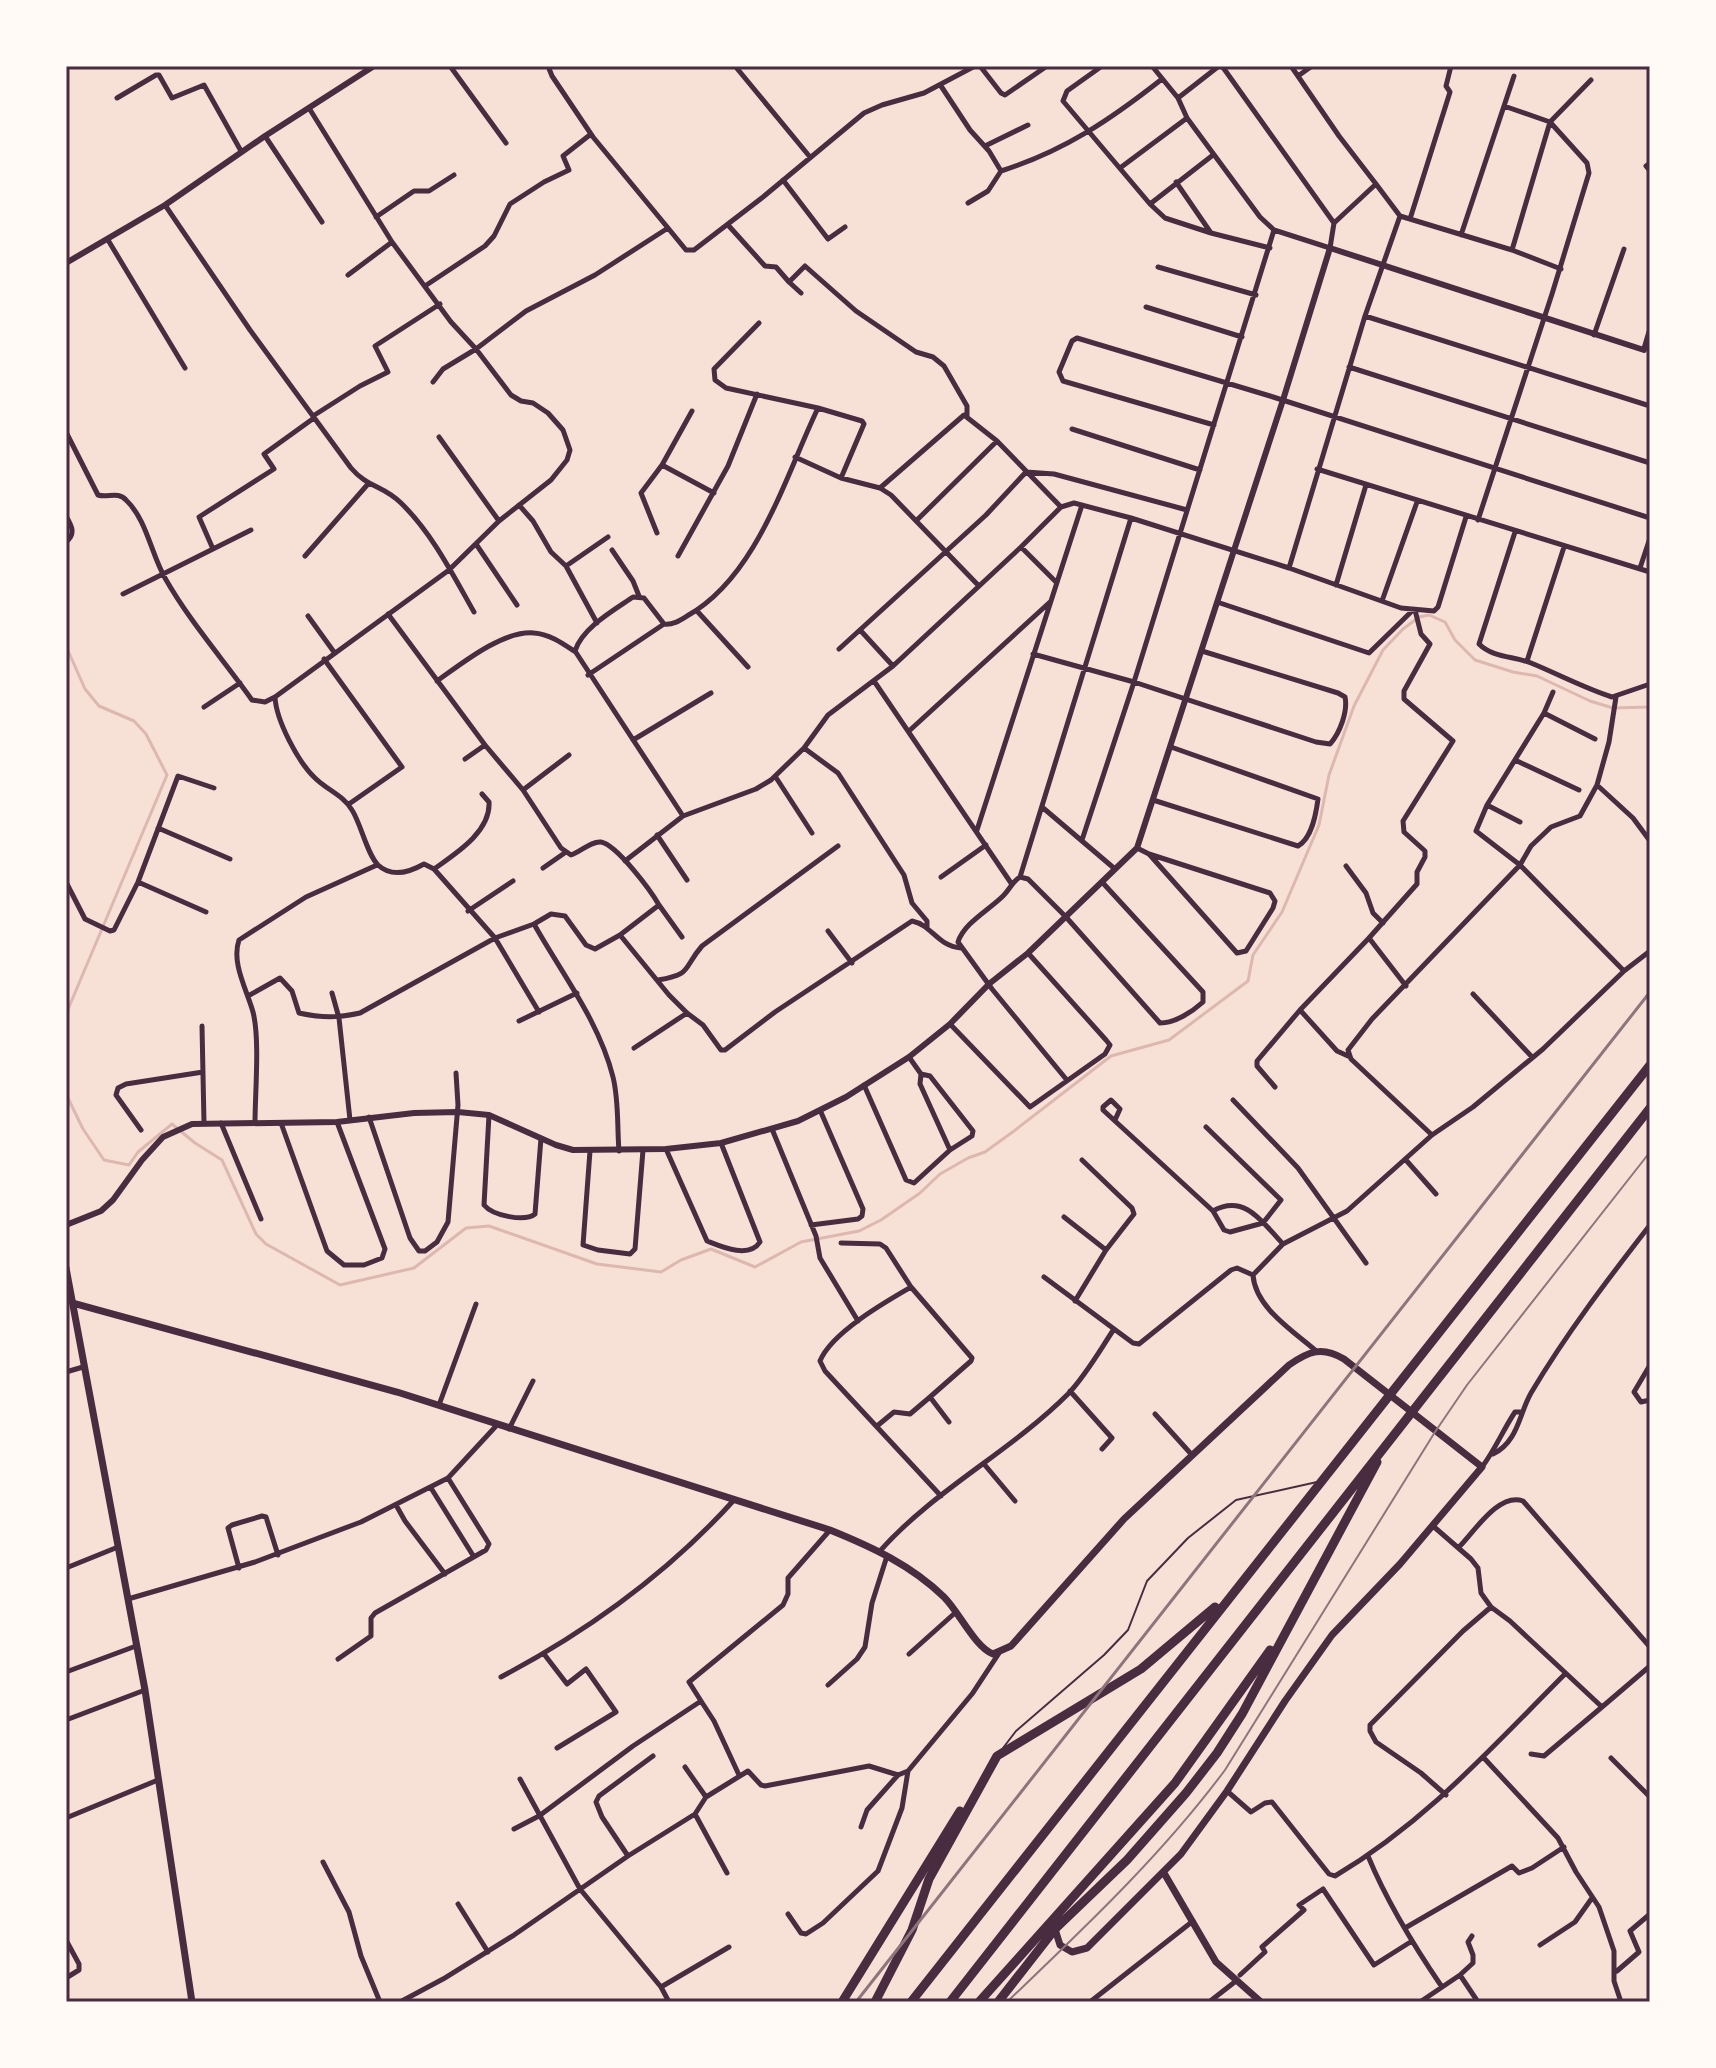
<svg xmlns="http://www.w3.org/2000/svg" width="1716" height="2068" font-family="'PT Sans',sans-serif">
<rect width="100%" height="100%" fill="#f7e1d7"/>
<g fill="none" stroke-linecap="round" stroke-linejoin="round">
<path stroke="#dcb8b0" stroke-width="3" d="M66 557V561
M66 646 85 689 99 706 134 721 146 734 167 775 66 1014
M66 1094 83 1129 104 1160 129 1165 138 1152 172 1124 195 1143 222 1160 256 1234 266 1244 340 1285 414 1268 466 1228 489 1226 597 1264 661 1272 681 1260 711 1249 755 1267 801 1242 859 1231 881 1220 920 1193 940 1174 968 1158 985 1152 1014 1131 1111 1056 1169 1040 1248 981 1253 955 1282 912 1319 825 1329 775 1354 706 1383 650 1403 629 1419 617 1429 615 1445 622 1455 640 1475 660 1513 672 1537 676 1590 701 1613 708 1650 707"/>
<path stroke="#4a2c40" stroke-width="2" d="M1003 1748 1016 1731 1104 1655 1128 1630 1147 1581 1188 1538 1236 1500 1317 1482"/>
<path stroke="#4a2c40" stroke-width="5" d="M450 66 506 143
M548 66 552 76 593 137 668 228
M735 66 810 157
M980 66 1001 93 1005 95 1047 66
M1102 66 1067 91 1063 101 1150 204 1165 218 1211 233
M1152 66 1178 98 1187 118 1260 217 1274 230 1330 248 1334 223 1376 184 1339 136 1291 66
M1222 66 1334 223
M1298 76 1312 66
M941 86 970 130 989 151 1001 171C1064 151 1110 120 1162 79
M117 98 156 75H159L172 98 204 85 241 151
M1178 98 1219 66
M309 108 392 242 451 322 476 349 511 395 521 401 533 403 548 413 563 430 570 450 567 460 551 480 499 521 449 570 275 697C276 720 298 762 315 778 327 790 343 795 352 810 361 824 367 854 378 865 392 878 410 872 424 864L434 869 495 938 539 1012
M265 136 322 222
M985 146 1028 125
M1650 163 1646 166 1650 171
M1120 168 1187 118
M783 180 828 239 845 227
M1176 182 1211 233 1270 248
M1376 184 1400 216
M968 203 988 191 1001 171
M1150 204 1213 155
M165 205 250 330 351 468C368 488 383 485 401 503 432 533 453 575 474 612
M1400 216 1512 250 1561 269
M376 217 414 191H429L454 175
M1410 219 1450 92 1446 86 1451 66
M728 225 765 266 776 267 789 282 805 266 856 311 916 352 933 357 944 366 967 406V416
M1461 235 1514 76
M108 240 185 368
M1512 250 1550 122 1591 80
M1158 267 1256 295
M348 275 392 242
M789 282 801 293
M425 286 485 246 494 236 510 204 544 182 569 170 563 156 591 134
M1146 307 1242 337
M1365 316 1650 406
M759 323 714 369 715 380 726 388 818 408 862 421 864 424 841 478
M1594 335 1624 249
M1349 367 1650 463
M433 382 443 369 476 349 526 311 595 275 668 228 686 250H694L763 197 864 113 882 105 924 93 975 66
M313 416 360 386 388 372 375 346 440 304
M1214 425 1063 381 1059 372 1072 341 1077 338 1270 396 1650 518
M1072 429 1200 470
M66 432 98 495C108 498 118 491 126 500 147 520 151 554 165 578 190 622 223 659 252 700L265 702 275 697
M439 437 499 521
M795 457 841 478 880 488 891 495 978 585
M662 465 714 493
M1317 469 1650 572
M880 488 964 415 997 441 1061 507
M519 505 533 521 551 552 566 566 597 623
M66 516C72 526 76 534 66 542
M1478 520 1552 294 1589 173 1587 163 1550 122 1504 106
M916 521 997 441
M1515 532 1479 644C1493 658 1514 656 1531 663 1558 674 1584 688 1612 697L1650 684
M657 533 641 493 662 465 692 411
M476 544 517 605
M1021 547 1056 582
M213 549 199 517 274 469 264 454 314 418
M612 550 633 581 639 596
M305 556 368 484
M678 556 728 466 757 394
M566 566 608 537
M1289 568 1365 316 1400 216
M1640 568 1650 538
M1336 585 1366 485
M123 594 251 530
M1382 601 1417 502
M1217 602 1369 653 1412 611
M697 611 748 667
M308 616 334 652
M664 624 644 598 633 597C614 610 582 628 575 651L683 816
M861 631 893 666
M839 649 986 515 1026 472 1054 474 1187 510
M1033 654 1134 682 1316 742 1330 744C1340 733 1348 711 1345 697L1338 693 1202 651
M324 659 402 767 349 804
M1527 661 1564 547
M588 675 664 624C673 625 679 621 687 616 757 577 785 477 818 408
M437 681C461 664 503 630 534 633 549 634 562 643 574 651
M874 681 1011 883
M1553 692 1544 713 1487 805 1476 831 1520 865 1624 971
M1616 697 1609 742 1597 785 1633 818 1650 841
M204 707 240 683
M1544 713 1595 739
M909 731 1050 602
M633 740 711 693
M804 748 838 773 904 875 912 903 927 921V927
M465 759 485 745
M1515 760 1579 790
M775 776 812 833
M523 790 569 755
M1153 800 1298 846C1312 838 1316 814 1318 799L1171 747
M1487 805 1520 822
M1042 807 1115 869
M158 828 230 859
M977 830 1082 505
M657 835 687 880
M1082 840 1134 682 1274 230
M1137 848 1149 854 1270 893 1275 901 1273 908 1246 951 1237 953 1149 854
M625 861 683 816 756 789 771 780 804 748 828 715 893 666 1021 547 1061 507 1074 503 1131 518 1289 568 1401 608 1434 611 1438 607 1466 517
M1346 866 1366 893 1373 913 1383 923
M543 868 566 852
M434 869C455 854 491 832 489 802L482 794
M941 877 986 845
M1020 877 1028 879 1066 917 1160 1023C1175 1023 1192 1012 1203 1002V992L1102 882
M1020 877 1131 518
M1020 877C1012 882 1010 889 1003 896 989 910 964 923 958 942L992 989 1066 1079
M66 882 85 919 110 931 114 930 138 882 178 776 214 788
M138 882 206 912
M659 905 682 937
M468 911 513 881
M534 924C562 974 599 1021 613 1077 619 1101 617 1127 619 1151
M828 931 852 963
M620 935 669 995 687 1013 703 1025 721 1050H725L775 1012 912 921C932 925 937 946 961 948
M658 980C693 974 682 969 702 946L838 846
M1406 986 1369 938 1417 884V872L1425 857V851L1404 832 1403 821 1453 741 1404 699V691L1430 644 1421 634 1415 610
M332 993 339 1018 350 1120
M1473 994 1532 1057
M248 996 280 978 292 991 299 1013C321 1018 338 1018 360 1013L495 938 534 924 551 914 565 916 586 945 595 949 620 935 659 905C651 891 617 845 601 842 591 841 580 852 571 855L561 848 523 790 485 745 388 614
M1300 1010 1337 1051 1348 1056
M519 1021 577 993
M950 1024 1030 1107 1105 1054 1110 1045 1106 1040 1028 953
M202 1026 204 1123
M634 1048 687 1013
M909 1057 921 1074 920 1084 950 1150
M864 1085 906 1180 914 1183 950 1150 972 1136 973 1131 930 1076 921 1074
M1275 1087 1257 1066V1061L1300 1010 1369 938
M1233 1100 1298 1168 1366 1263
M489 1115 484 1205C493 1216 525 1222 535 1214L541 1138
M369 1117 410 1238 419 1251H425L437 1242 448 1222 458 1105 456 1073
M1115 1120 1120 1109 1111 1100 1103 1107V1110L1213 1211C1245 1193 1263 1223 1283 1244
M221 1123 261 1219
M255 1123C255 1093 260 1039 253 1012 247 990 231 963 239 940L306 897 377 865
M281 1123 327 1251 344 1265H364L382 1258 385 1249 337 1122
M1206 1127 1281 1200 1263 1223 1230 1232 1224 1230 1213 1211
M772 1129 816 1236 820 1258 858 1321
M141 1130 116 1095 118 1088 126 1084 203 1072
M1432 1135 1351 1059 1348 1050 1372 1019 1520 865 1531 846 1551 827 1580 816 1597 785
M666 1149 707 1241C722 1247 749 1259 760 1242L721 1143
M590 1151 583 1245 598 1250 630 1254 635 1249 643 1150
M1405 1159 1436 1194
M1064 1217 1106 1250
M811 1225 858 1219 862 1216 863 1209 820 1110
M841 1243 880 1244 886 1248 911 1287
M1253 1275 1283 1244 1347 1211 1432 1135 1473 1107 1543 1049 1624 971 1650 951
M1253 1275C1255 1307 1293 1331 1315 1350
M1044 1277 1133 1343 1139 1344 1231 1270 1237 1268 1253 1275
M1075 1301 1106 1250 1134 1214 1132 1208 1082 1160
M1650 1365 1634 1392 1641 1402 1650 1400
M66 1372 83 1367
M1070 1391 1112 1438 1102 1449
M930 1397 971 1361 972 1358 911 1287C885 1302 831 1333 820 1361L825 1371 941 1496
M439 1405 476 1304
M1155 1414 1192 1455
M877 1426 894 1412 910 1414 930 1397 949 1422
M509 1429 533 1381
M1493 1454C1518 1442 1519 1414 1531 1393 1566 1334 1608 1279 1650 1225
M984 1464 1015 1501
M1482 1467C1495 1450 1503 1430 1515 1412H1520
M431 1488 474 1557
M396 1505 405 1521 445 1574
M1433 1526 1471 1559 1478 1568 1481 1593 1491 1607 1510 1621 1602 1707 1650 1666
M1459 1547C1474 1532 1499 1492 1523 1501L1650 1647
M880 1551C934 1490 1010 1452 1068 1394 1086 1375 1100 1350 1114 1329
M66 1568 118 1547
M239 1568 228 1528 232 1525 262 1516 266 1517 278 1555
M128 1599 255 1562 361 1522 448 1478 497 1425
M544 1654 567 1684 586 1669 616 1712 557 1748
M909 1654 956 1612
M338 1659 371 1636V1618L375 1613 486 1550 489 1544 486 1539 448 1478
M66 1672 136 1646
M501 1677C588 1631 668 1573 734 1500
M828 1685 857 1659 865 1647 872 1603 887 1556
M701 1701 689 1682 783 1605 788 1594V1578L830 1530
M66 1720 145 1690
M1531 1754 1544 1756 1602 1707
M1483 1757 1558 1838 1576 1872 1599 1907 1614 1951V1981L1621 2002
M1611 1758 1650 1797
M685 1767 706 1797
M520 1779 580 1889 661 1987 669 2002
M1227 1791 1251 1812 1265 1803 1272 1802 1329 1874 1335 1876C1427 1821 1490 1749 1565 1674
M1446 1795 1421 1773 1376 1742 1370 1731V1725L1463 1631 1491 1607
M695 1814 727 1873
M66 1818 158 1780
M861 1827 867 1810 898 1775
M514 1829 539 1816 633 1746 701 1701 714 1721 739 1775
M628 1856 602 1817 596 1802 599 1796 653 1756
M1368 1856C1387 1902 1414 1946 1442 1987
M323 1862 349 1912 361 1956 380 2002
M458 1904 488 1952
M788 1914 801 1933 806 1934 823 1923 878 1871 902 1808 908 1771 972 1694 999 1653
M1405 1928 1512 1866 1519 1873 1532 1868 1564 1847
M66 1940 79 1964V1970L66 1978
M1540 1945 1575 1922 1592 1898
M1617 1971 1639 1952 1630 1931 1650 1914
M1240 1975 1265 1952 1262 1947 1304 1910 1299 1905 1323 1889 1374 1965 1412 1941
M1460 1975 1473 1963V1955L1468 1942 1472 1936
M661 1987 729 1947
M400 2002 443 1979 514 1935 628 1856 695 1814 706 1797 748 1771 761 1785 765 1786 869 1766 898 1775 908 1771
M1090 2002 1193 1921
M1209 2002 1236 1981
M1420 2002 1460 1975 1478 2002"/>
<path stroke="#4a2c40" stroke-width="6" d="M66 263 165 205 265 136 374 66
M66 1225 101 1211 113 1200 142 1160 163 1137 192 1124 337 1122 414 1113 458 1112 489 1115 556 1145 573 1150 666 1149 721 1143 798 1121 846 1097 909 1057 950 1024 989 984 1028 953 1137 848 1283 400 1330 248 1644 350 1650 330"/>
<path stroke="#4a2c40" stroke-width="7" d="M66 1268 145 1690 192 2002
M73 1303 397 1392 830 1530C872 1547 911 1565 944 1597 959 1612 975 1647 993 1654L1011 1646 1124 1519 1289 1365C1309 1351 1322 1346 1344 1359L1482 1467 1400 1564 1332 1635 1285 1701 1227 1791 1181 1854 1087 1948 1072 1952 1060 1945 1055 1929
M1164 1873 1216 1962 1261 2002"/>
<path stroke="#4a2c40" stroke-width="9" d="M842 2002 960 1811
M875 2002 912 1930 929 1879 997 1756 1141 1669 1215 1607
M911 2002 1650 1065
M950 2002 1650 1108
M979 2002 1175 1783 1270 1650
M998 2002 1055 1929 1127 1860 1186 1793 1217 1753 1242 1714 1377 1462"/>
<path stroke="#8f747c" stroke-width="2" d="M1007 2002C1084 1928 1161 1856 1225 1770L1435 1432 1467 1385 1650 1152"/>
<path stroke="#8f747c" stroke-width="3" d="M856 2002 1650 992"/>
</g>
<rect width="1716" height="2068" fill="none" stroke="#fffaf5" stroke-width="136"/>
<rect x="68" y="68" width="1580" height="1932" fill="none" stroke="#4a2c40" stroke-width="3"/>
</svg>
